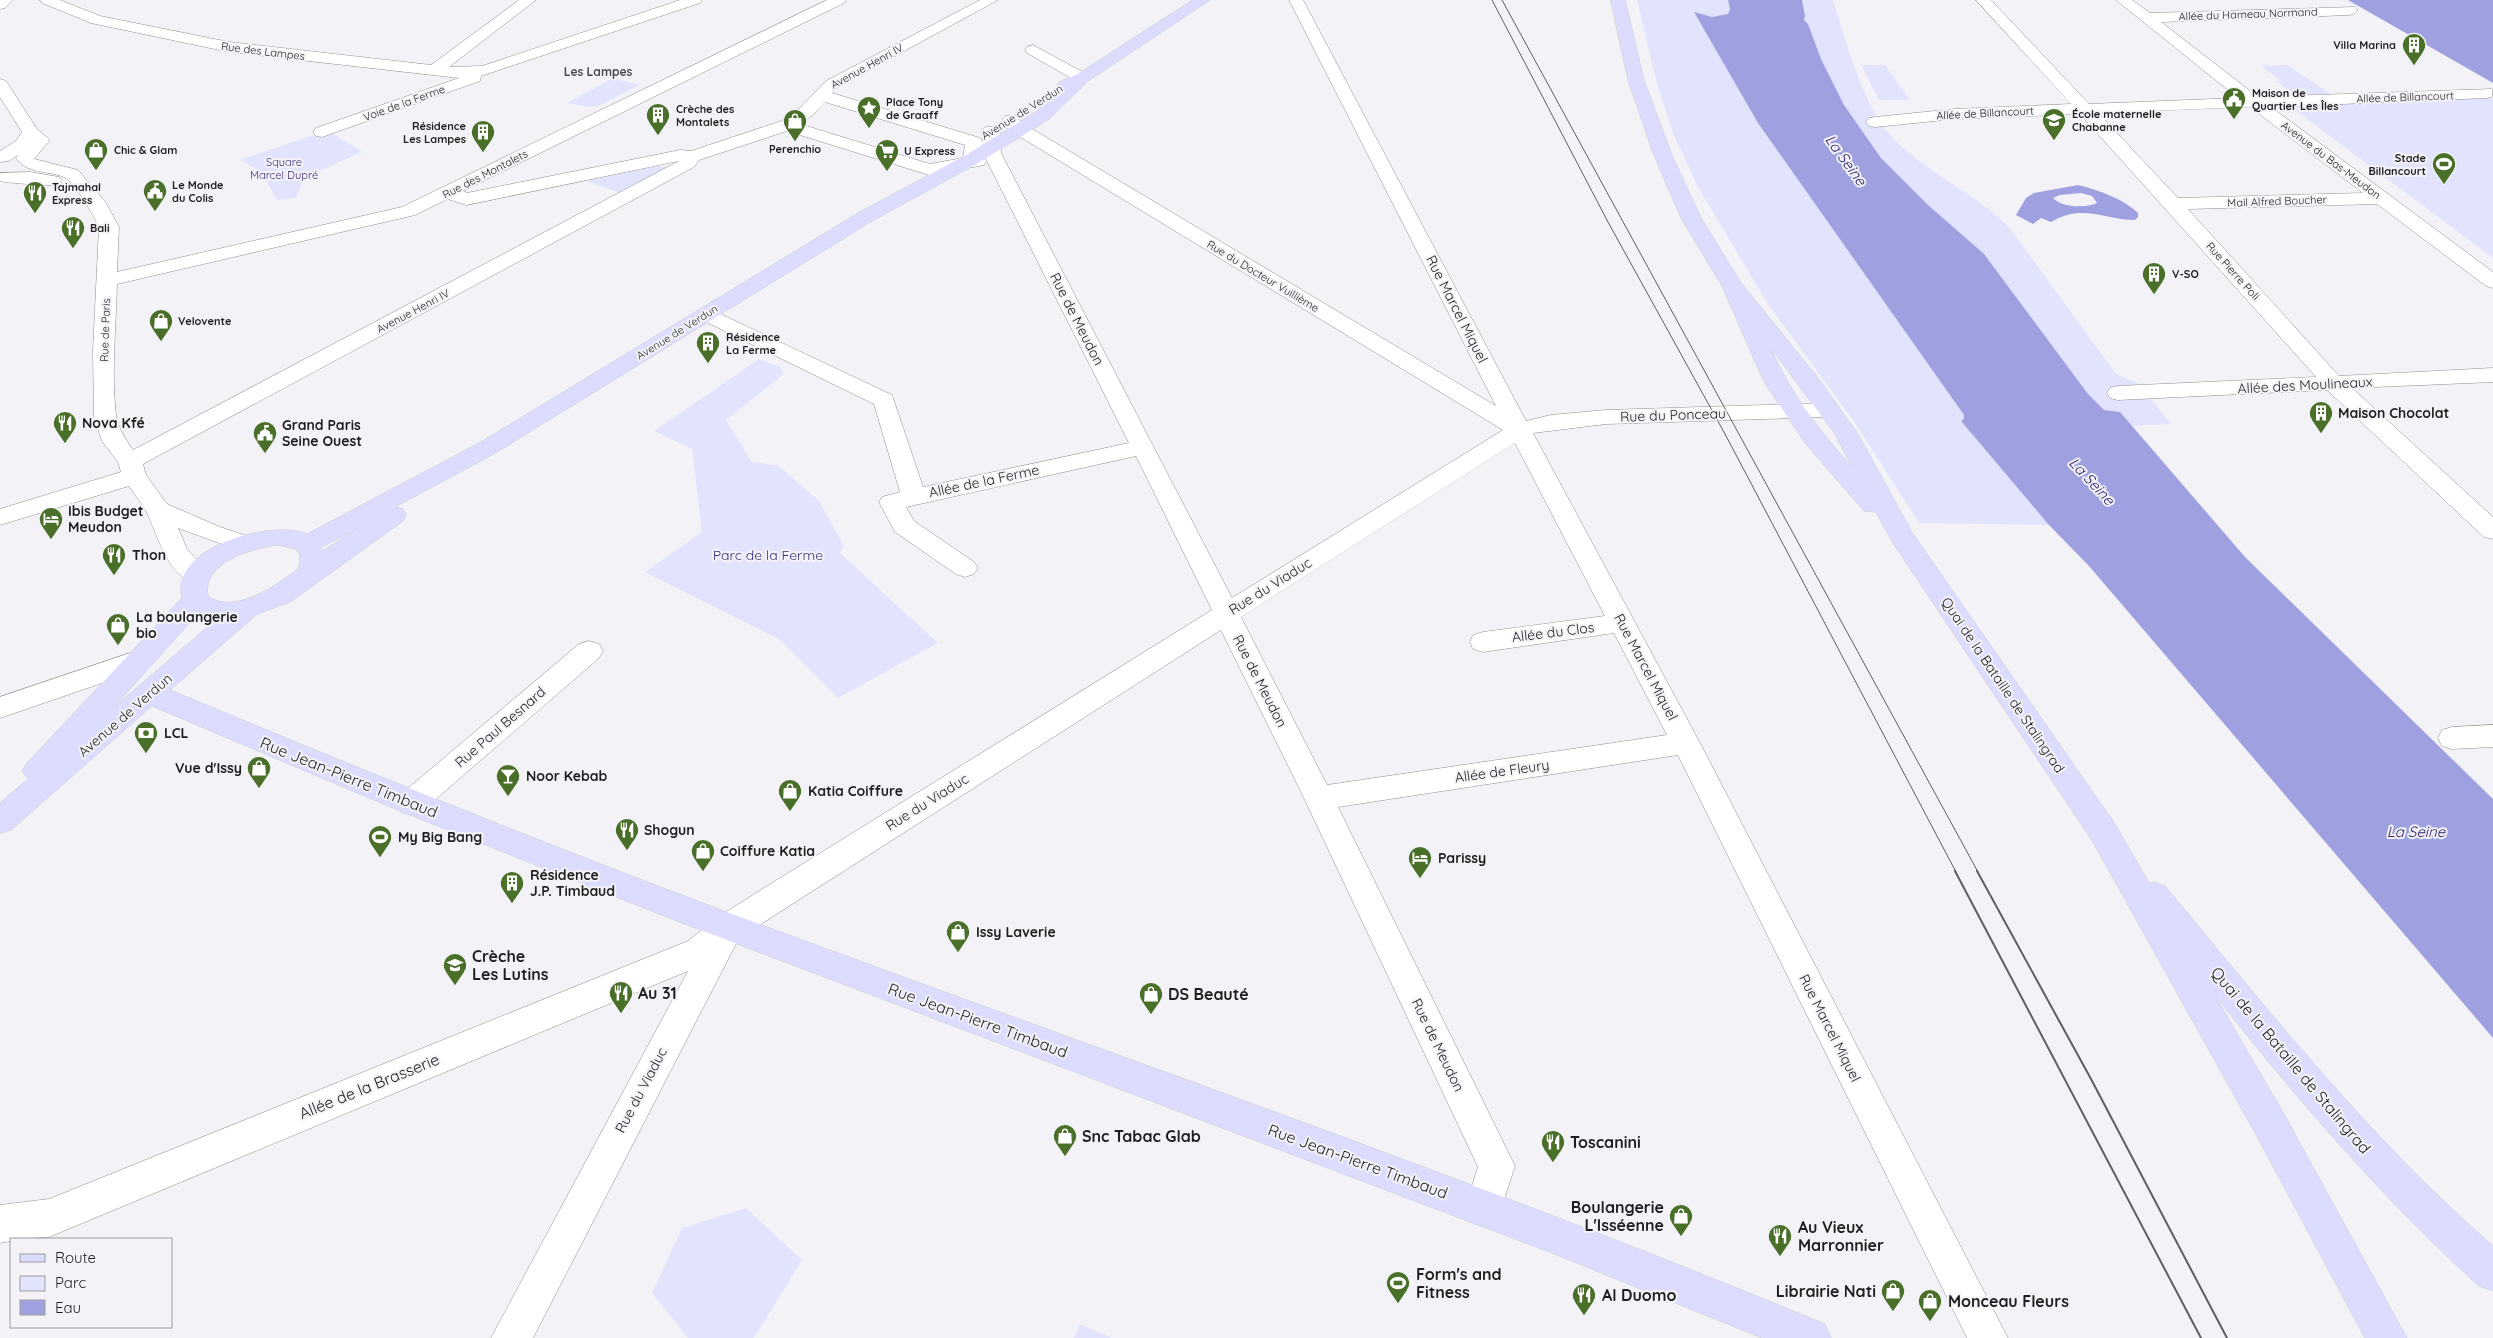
<svg xmlns="http://www.w3.org/2000/svg" width="2493" height="1338" font-family="Quicksand,sans-serif">
<rect width="100%" height="100%" fill="#f3f3f7"/>
<path fill="#e2e4fd" d="M1637 0H1728L1730 9 1728 14 1712 17 1695 13 1758 123 1964 415V420L1961 421 2049 525 1919 523 1857 426 1766 301 1698 187 1674 136 1657 84Z
M1802 0H1833C1845 38 1864 108 1891 136 1926 173 1974 192 2009 227L2116 374 2138 383 2171 424 2131 426 2120 412 2104 410 2088 394 2033 320 1928 205 1881 158 1844 105 1821 59 1808 24 1804 20 1805 16Z
M1861 65H1885L1910 100H1879Z
M2287 65 2332 95 2298 97 2276 81H2281L2261 66Z
M613 78 639 85 599 106 589 107 567 103Z
M2487 96 2493 100V258L2287 104Z
M322 132H330L362 152 304 178 296 198 277 200 261 172 240 160Z
M658 166 667 167 622 194 587 181Z
M759 359 780 367 784 374 726 420 752 462 779 466 819 501 844 546 840 553 938 643 838 698 779 639 645 572 702 532 692 449 654 431Z
M746 1208 802 1260 754 1338H688L652 1293 682 1228Z
M1080 1324 1112 1338H1074Z"/>
<path fill="#9fa0e0" fill-rule="evenodd" d="M1728 0H1802L1805 16 1804 20 1808 24 1821 59 1844 105 1881 158 1928 205 1984 254 2088 394 2104 410 2120 412 2245 557 2493 799V1038L2089 566 2049 525 1961 421 1964 419V415L1758 123 1694 12 1712 17 1728 14 1730 9Z
M2348 0H2493V83Z
M2078 185C2098 190 2124 199 2138 213V217L2135 220C2105 220 2082 203 2051 222L2041 218 2033 224 2016 215 2026 198 2034 193ZM2081 193 2092 196 2097 203C2085 208 2063 208 2053 198L2060 195Z"/>
<g fill="none" stroke-linecap="round" stroke-linejoin="round">
<g stroke="#8f8f92" stroke-width="1">
<path id="minor" d="M0 0H13L5 8 0 9Z
M40 0H60L100 16 229 42 431 65 519 0H536L449 67 482 66 680 0H702L700 3 481 76 480 81 322 137 316 136 313 132 316 128 459 78 229 52 91 23 42 3Z
M827 0H846L844 3 463 191 467 193 680 150 691 151 781 121 801 107 826 81 980 0H998L838 87 832 93 980 138 983 142 982 131 985 127H997L1000 131 1001 153 1232 598 1503 430 1022 138 1012 135 1002 120 1005 116H1017L1024 127 1034 130 1496 406 1289 0H1303L1526 421 1551 415 1606 410 1829 403 1837 405 1840 410 1837 415 1829 417 1606 424 1533 433 1700 743 2008 1338H1967L1678 755 1338 807 1515 1166 1497 1221 1484 1227 1471 1221 1465 1208 1478 1167 1304 798 1221 630 739 938 533 1338H491L688 971 49 1237 11 1239V1241L0 1243V1205L49 1199 688 941 718 917 764 888 1212 610 1136 456 906 507 914 521 974 562 978 568 974 574 965 577 956 574 895 532 879 502 882 497 900 492 874 404 698 318 695 314 698 310 705 308 712 310 892 395 923 487 1129 443 983 153V142L981 156 987 161 984 165 929 175 787 131 699 160 694 167 143 464 146 475 167 504 220 527 250 537 254 543 250 549 241 551 178 528 187 549 210 575 206 581C171 591 158 534 146 511 141 502 134 494 129 486L0 525V509L121 472 118 462 102 441 94 417 93 351 99 227C93 215 76 183 64 177 46 170 27 174 16 158L18 155 9 161 0 162V151L16 141 22 132 0 97V79L6 81 37 129 50 140 34 159 78 170 106 203 119 227 117 272 402 207ZM825 102 965 145 963 158 930 164 800 124 813 115ZM679 161 133 450C126 440 118 428 116 415 111 373 116 327 117 284L415 215 448 199 466 205ZM1515 443 1605 616 1483 632 1473 635 1470 642 1473 649 1483 652 1614 633 1667 735 1327 785 1241 617Z
M1976 0H1991L2089 104 2238 98 2116 0H2132L2150 13 2355 7 2358 10 2355 13 2350 15 2161 22 2258 97 2492 89V97L2486 98 2271 107 2493 272V288L2486 286 2377 204 2188 209 2339 376 2493 368V382L2352 388 2493 517V539L2484 537 2327 390 2118 400 2110 398 2107 393 2110 388 2118 386 2316 377 2080 114 1955 119 1875 127 1869 126 1866 122 1869 118 1875 117 1955 109 2071 104ZM2250 107 2363 193 2178 198 2098 113Z
M1033 45 1088 75 1090 78 1082 83 1076 81 1027 53 1025 50 1027 47Z
M30 172 59 177 62 181 59 185C54 186 6 183 0 181V173Z
M589 641 599 644 603 651 599 658 422 811 411 815 400 811 396 803 400 795 579 644Z
M139 650 149 653 153 660 149 667 0 718V697Z
M2493 725V747L2452 749 2442 746 2438 738 2442 730 2452 727Z"/>
</g>
<g stroke="#cecece" stroke-width="1">
<path id="major" d="M1193 0H1210L1088 81 1049 119 978 163 872 221 497 452 395 507 403 509 406 515 403 521 290 602 257 614 170 690C348 764 527 837 708 905 1080 1044 1458 1172 1825 1324L1831 1338H1762L1552 1253 682 923 400 811 152 706 11 830 0 833V803L28 779 22 771 27 763 182 598C168 548 271 519 307 534L481 442 858 213 966 155 1037 111 1060 90 1057 86 1059 82 1076 75ZM358 528 323 551 321 548ZM278 545 296 549 300 555 299 568C279 584 234 616 208 596 201 562 253 548 278 545ZM198 614 217 619 113 708Z
M1611 0H1625L1644 80 1671 153 1701 218 1741 283 1815 374 1858 434 1913 534 2115 824 2149 883 2154 882 2165 886C2269 1011 2370 1139 2493 1246V1291L2479 1286C2381 1197 2296 1098 2214 994L2280 1107 2407 1338H2365L2254 1131 2093 842 1893 543 1876 512 1864 511 1805 443 1764 382 1722 286 1681 218 1653 153 1628 80ZM1770 347 1835 434 1852 467C1817 428 1792 395 1770 347Z"/>
</g>
<use href="#minor" fill="#fff" fill-rule="evenodd"/>
<use href="#major" fill="#dbdcfe" fill-rule="evenodd"/>
<path stroke="#5f5f61" stroke-width="1" d="M1492 0 1608 222 1725 434 1956 872
M1502 0 1978 872"/>
<path stroke="#5f5f61" stroke-width="2" d="M1955 871 2201 1338
M1977 871 2091 1079 2227 1338"/>
</g>
<defs>
<g id="building-pin" transform="scale(1.25)"><path d="M0 17L-7.5 6A9.5 9.5 0 1 1 7.5 6Z" fill="#4a6f29" stroke="#f3f3f7"/><path d="M-4-6H4V6H1V3H-1V6H-4ZM-2.5-4.3h1.7v1.8h-1.7ZM.8-4.3h1.7v1.8H.8ZM-2.5-1h1.7V.8h-1.7ZM.8-1h1.7V.8H.8Z" fill="#fff"/></g>
<g id="civic-pin" transform="scale(1.25)"><path d="M0 17L-7.5 6A9.5 9.5 0 1 1 7.5 6Z" fill="#4a6f29" stroke="#f3f3f7"/><path d="M-.6-6.5H3V-4.5H.6V-3L4-1V1h2V6H-6V1h2V-1L-.6-3ZM-1.2 2.5V6h2.4V2.5Z" fill="#fff"/></g>
<g id="sight-pin" transform="scale(1.25)"><path d="M0 17L-7.5 6A9.5 9.5 0 1 1 7.5 6Z" fill="#4a6f29" stroke="#f3f3f7"/><path d="M0-6L1.8-2.2L6-1.7L2.9 1.2L3.7 5.4L0 3.3L-3.7 5.4L-2.9 1.2L-6-1.7L-1.8-2.2Z" fill="#fff"/></g>
<g id="school-pin" transform="scale(1.25)"><path d="M0 17L-7.5 6A9.5 9.5 0 1 1 7.5 6Z" fill="#4a6f29" stroke="#f3f3f7"/><path d="M0-5L7-2L0 1L-7-2ZM-4 1L0 2.5L4 1V4Q0 6-4 4Z" fill="#fff"/></g>
<g id="shop-pin" transform="scale(1.25)"><path d="M0 17L-7.5 6A9.5 9.5 0 1 1 7.5 6Z" fill="#4a6f29" stroke="#f3f3f7"/><path d="M-5-2.5h2.3a2.7 3.5 0 0 1 5.4 0H5L5.5 6h-11ZM-1.5-2.5h3a1.5 2.3 0 0 0-3 0Z" fill="#fff"/></g>
<g id="supermarket-pin" transform="scale(1.25)"><path d="M0 17L-7.5 6A9.5 9.5 0 1 1 7.5 6Z" fill="#4a6f29" stroke="#f3f3f7"/><path d="M-6-5.5h2.5l.6 2H6L4.5 2H-2.5L-4.4-4H-6ZM-1.5 3.2a1.3 1.3 0 1 0 .1 0ZM3 3.2a1.3 1.3 0 1 0 .1 0Z" fill="#fff"/></g>
<g id="stadium-pin" transform="scale(1.25)"><path d="M0 17L-7.5 6A9.5 9.5 0 1 1 7.5 6Z" fill="#4a6f29" stroke="#f3f3f7"/><path d="M0-5a6.5 5 0 1 0 0 10a6.5 5 0 1 0 0-10ZM-3.5-1.8h7v3.6h-7Z" fill="#fff"/></g>
<g id="restaurant-pin" transform="scale(1.25)"><path d="M0 17L-7.5 6A9.5 9.5 0 1 1 7.5 6Z" fill="#4a6f29" stroke="#f3f3f7"/><path d="M-5-6h1v4h1v-4h1v4h1v-4h1v5L-1.5 .5V6h-2V.5L-5-1ZM5-6V6H3V1.5H1.5Q1.5-4 5-6Z" fill="#fff"/></g>
<g id="hotel-pin" transform="scale(1.25)"><path d="M0 17L-7.5 6A9.5 9.5 0 1 1 7.5 6Z" fill="#4a6f29" stroke="#f3f3f7"/><path d="M-6-4.5h1.5V1H6V5H4.5V3h-9V5H-6ZM-4 0a1.8 1.8 0 1 1 3.6 0ZM.5 0V-2.5h3Q6-2.5 6 0Z" fill="#fff"/></g>
<g id="bank-pin" transform="scale(1.25)"><path d="M0 17L-7.5 6A9.5 9.5 0 1 1 7.5 6Z" fill="#4a6f29" stroke="#f3f3f7"/><path d="M-6-4H6V4H-6ZM0-2.3a2.3 2.3 0 1 0 0 4.6a2.3 2.3 0 1 0 0-4.6Z" fill="#fff"/></g>
<g id="bar-pin" transform="scale(1.25)"><path d="M0 17L-7.5 6A9.5 9.5 0 1 1 7.5 6Z" fill="#4a6f29" stroke="#f3f3f7"/><path d="M-6-5H6L.8 .8V4.5H3.5V6h-7V4.5H-.8V.8Z" fill="#fff"/></g>
</defs>
<g fill-rule="evenodd">
<use href="#building-pin" x="2414" y="45"/>
<use href="#civic-pin" x="2234" y="99"/>
<use href="#sight-pin" x="869" y="108"/>
<use href="#building-pin" x="658" y="115"/>
<use href="#school-pin" x="2054" y="120"/>
<use href="#shop-pin" x="795" y="121"/>
<use href="#building-pin" x="483" y="132"/>
<use href="#shop-pin" x="96" y="150"/>
<use href="#supermarket-pin" x="887" y="151"/>
<use href="#stadium-pin" x="2444" y="164"/>
<use href="#civic-pin" x="155" y="191"/>
<use href="#restaurant-pin" x="35" y="193"/>
<use href="#restaurant-pin" x="73" y="228"/>
<use href="#building-pin" x="2154" y="274"/>
<use href="#shop-pin" x="161" y="321"/>
<use href="#building-pin" x="708" y="343"/>
<use href="#building-pin" x="2321" y="413"/>
<use href="#restaurant-pin" x="65" y="423"/>
<use href="#civic-pin" x="265" y="433"/>
<use href="#hotel-pin" x="51" y="519"/>
<use href="#restaurant-pin" x="114" y="555"/>
<use href="#shop-pin" x="118" y="625"/>
<use href="#bank-pin" x="146" y="733"/>
<use href="#shop-pin" x="259" y="768"/>
<use href="#bar-pin" x="508" y="776"/>
<use href="#shop-pin" x="790" y="791"/>
<use href="#restaurant-pin" x="627" y="830"/>
<use href="#stadium-pin" x="380" y="837"/>
<use href="#shop-pin" x="703" y="851"/>
<use href="#hotel-pin" x="1420" y="858"/>
<use href="#building-pin" x="512" y="883"/>
<use href="#shop-pin" x="958" y="932"/>
<use href="#school-pin" x="455" y="965"/>
<use href="#restaurant-pin" x="621" y="993"/>
<use href="#shop-pin" x="1151" y="994"/>
<use href="#shop-pin" x="1065" y="1136"/>
<use href="#restaurant-pin" x="1553" y="1142"/>
<use href="#shop-pin" x="1681" y="1216"/>
<use href="#restaurant-pin" x="1780" y="1236"/>
<use href="#stadium-pin" x="1398" y="1283"/>
<use href="#shop-pin" x="1893" y="1291"/>
<use href="#restaurant-pin" x="1584" y="1295"/>
<use href="#shop-pin" x="1930" y="1301"/>
</g>
<g text-anchor="middle" dominant-baseline="central" stroke-width="4" stroke-linejoin="round" paint-order="stroke">
<g font-size="11" fill="#1f1f21" stroke="#f3f3f7">
<text transform="translate(2248 14) rotate(-2)">Allée du Hameau Normand</text>
<text transform="translate(263 51) rotate(7)">Rue des Lampes</text>
<text transform="translate(867 66) rotate(-29)">Avenue Henri IV</text>
<text transform="translate(2405 97) rotate(-2)">Allée de Billancourt</text>
<text transform="translate(404 103) rotate(-20)">Voie de la Ferme</text>
<text transform="translate(1022 112) rotate(-32)">Avenue de Verdun</text>
<text transform="translate(1985 113) rotate(-3)">Allée de Billancourt</text>
<text transform="translate(2331 160) rotate(37)">Avenue du Bas-Meudon</text>
<text transform="translate(485 174) rotate(-27)">Rue des Montalets</text>
<text transform="translate(2277 201) rotate(-2)">Mail Alfred Boucher</text>
<text transform="translate(2233 271) rotate(48)">Rue Pierre Poli</text>
<text transform="translate(1263 276) rotate(31)">Rue du Docteur Vuillième</text>
<text transform="translate(413 311) rotate(-28)">Avenue Henri IV</text>
<text transform="translate(105 330) rotate(-88)">Rue de Paris</text>
<text transform="translate(677 332) rotate(-32)">Avenue de Verdun</text>
</g>
<g font-size="11" font-weight="bold" fill="#1f1f21" stroke="#f3f3f7" text-anchor="start">
<text x="2396" y="45" text-anchor="end">Villa Marina</text>
<text x="2252" y="93">Maison de<tspan x="2252" dy="13">Quartier Les Îles</tspan></text>
<text x="886" y="102">Place Tony<tspan x="886" dy="13">de Graaff</tspan></text>
<text x="676" y="109">Crèche des<tspan x="676" dy="13">Montalets</tspan></text>
<text x="2072" y="114">École maternelle<tspan x="2072" dy="13">Chabanne</tspan></text>
<text x="466" y="126" text-anchor="end">Résidence<tspan x="466" dy="13">Les Lampes</tspan></text>
<text x="795" y="149" text-anchor="middle">Perenchio</text>
<text x="114" y="150">Chic &amp; Glam</text>
<text x="904" y="151">U Express</text>
<text x="2426" y="158" text-anchor="end">Stade<tspan x="2426" dy="13">Billancourt</tspan></text>
<text x="172" y="185">Le Monde<tspan x="172" dy="13">du Colis</tspan></text>
<text x="52" y="187">Tajmahal<tspan x="52" dy="13">Express</tspan></text>
<text x="90" y="228">Bali</text>
<text x="2172" y="274">V-SO</text>
<text x="178" y="321">Velovente</text>
<text x="726" y="337">Résidence<tspan x="726" dy="13">La Ferme</tspan></text>
</g>
<g font-size="11" fill="#38307b" stroke="#f3f3f7">
<text x="284" y="162">Square<tspan x="284" dy="13">Marcel Dupré</tspan></text>
</g>
<g font-size="12" font-weight="bold" fill="#4b4b4e" stroke="#f3f3f7">
<text x="598" y="71">Les Lampes</text>
</g>
<g font-size="14" fill="#1f1f21" stroke="#f3f3f7">
<text transform="translate(1457 309) rotate(63)">Rue Marcel Miquel</text>
<text transform="translate(1077 319) rotate(63)">Rue de Meudon</text>
<text transform="translate(2305 385) rotate(-3)">Allée des Moulineaux</text>
<text transform="translate(1673 415) rotate(-2)">Rue du Ponceau</text>
<text transform="translate(984 481) rotate(-12)">Allée de la Ferme</text>
<text transform="translate(1270 586) rotate(-32)">Rue du Viaduc</text>
<text transform="translate(1553 632) rotate(-7)">Allée du Clos</text>
<text transform="translate(1646 667) rotate(62)">Rue Marcel Miquel</text>
<text transform="translate(1260 681) rotate(63)">Rue de Meudon</text>
<text transform="translate(2003 685) rotate(56)">Quai de la Bataille de Stalingrad</text>
<text transform="translate(125 715) rotate(-41)">Avenue de Verdun</text>
<text transform="translate(500 727) rotate(-41)">Rue Paul Besnard</text>
<text transform="translate(1502 771) rotate(-8)">Allée de Fleury</text>
<text transform="translate(927 802) rotate(-32)">Rue du Viaduc</text>
<text transform="translate(1830 1028) rotate(63)">Rue Marcel Miquel</text>
<text transform="translate(1438 1045) rotate(64)">Rue de Meudon</text>
<text transform="translate(641 1090) rotate(-62)">Rue du Viaduc</text>
</g>
<g font-size="14" font-weight="bold" fill="#1f1f21" stroke="#f3f3f7" text-anchor="start">
<text x="2338" y="413">Maison Chocolat</text>
<text x="82" y="423">Nova Kfé</text>
<text x="282" y="425">Grand Paris<tspan x="282" dy="16">Seine Ouest</tspan></text>
<text x="68" y="511">Ibis Budget<tspan x="68" dy="16">Meudon</tspan></text>
<text x="132" y="555">Thon</text>
<text x="136" y="617">La boulangerie<tspan x="136" dy="16">bio</tspan></text>
<text x="164" y="733">LCL</text>
<text x="242" y="768" text-anchor="end">Vue d'Issy</text>
<text x="526" y="776">Noor Kebab</text>
<text x="808" y="791">Katia Coiffure</text>
<text x="644" y="830">Shogun</text>
<text x="398" y="837">My Big Bang</text>
<text x="720" y="851">Coiffure Katia</text>
<text x="1438" y="858">Parissy</text>
<text x="530" y="875">Résidence<tspan x="530" dy="16">J.P. Timbaud</tspan></text>
<text x="976" y="932">Issy Laverie</text>
</g>
<g font-size="14" fill="#38307b" stroke="#f3f3f7">
<text x="768" y="555">Parc de la Ferme</text>
</g>
<g font-size="15" font-style="italic" fill="#2d236d" stroke="#f3f3f7">
<text transform="translate(1846 160) rotate(54)">La Seine</text>
<text transform="translate(2092 481) rotate(47)">La Seine</text>
<text x="2416" y="831">La Seine</text>
</g>
<g font-size="16" fill="#1f1f21" stroke="#f3f3f7">
<text transform="translate(349 777) rotate(22)">Rue Jean-Pierre Timbaud</text>
<text transform="translate(978 1020) rotate(20)">Rue Jean-Pierre Timbaud</text>
<text transform="translate(2291 1060) rotate(50)">Quai de la Bataille de Stalingrad</text>
<text transform="translate(369 1086) rotate(-22)">Allée de la Brasserie</text>
<text transform="translate(1358 1161) rotate(20)">Rue Jean-Pierre Timbaud</text>
</g>
<g font-size="16" font-weight="bold" fill="#1f1f21" stroke="#f3f3f7" text-anchor="start">
<text x="472" y="956">Crèche<tspan x="472" dy="18">Les Lutins</tspan></text>
<text x="638" y="993">Au 31</text>
<text x="1168" y="994">DS Beauté</text>
<text x="1082" y="1136">Snc Tabac Glab</text>
<text x="1570" y="1142">Toscanini</text>
<text x="1664" y="1207" text-anchor="end">Boulangerie<tspan x="1664" dy="18">L'Isséenne</tspan></text>
<text x="1798" y="1227">Au Vieux<tspan x="1798" dy="18">Marronnier</tspan></text>
<text x="1416" y="1274">Form's and<tspan x="1416" dy="18">Fitness</tspan></text>
<text x="1876" y="1291" text-anchor="end">Librairie Nati</text>
<text x="1602" y="1295">Al Duomo</text>
<text x="1948" y="1301">Monceau Fleurs</text>
</g>
</g>
<rect x="10" y="1238" width="162" height="90" fill="#f3f3f7" stroke="#9e9ea1"/>
<rect x="20" y="1254" width="25" height="8" fill="#dbdcfe" stroke="#9e9ea1"/>
<text x="55" y="1263" font-size="15" fill="#1f1f21">Route</text>
<rect x="20" y="1276" width="25" height="15" fill="#e2e4fd" stroke="#9e9ea1"/>
<text x="55" y="1288" font-size="15" fill="#1f1f21">Parc</text>
<rect x="20" y="1300" width="25" height="15" fill="#9fa0e0" stroke="#9e9ea1"/>
<text x="55" y="1313" font-size="15" fill="#1f1f21">Eau</text>
</svg>
